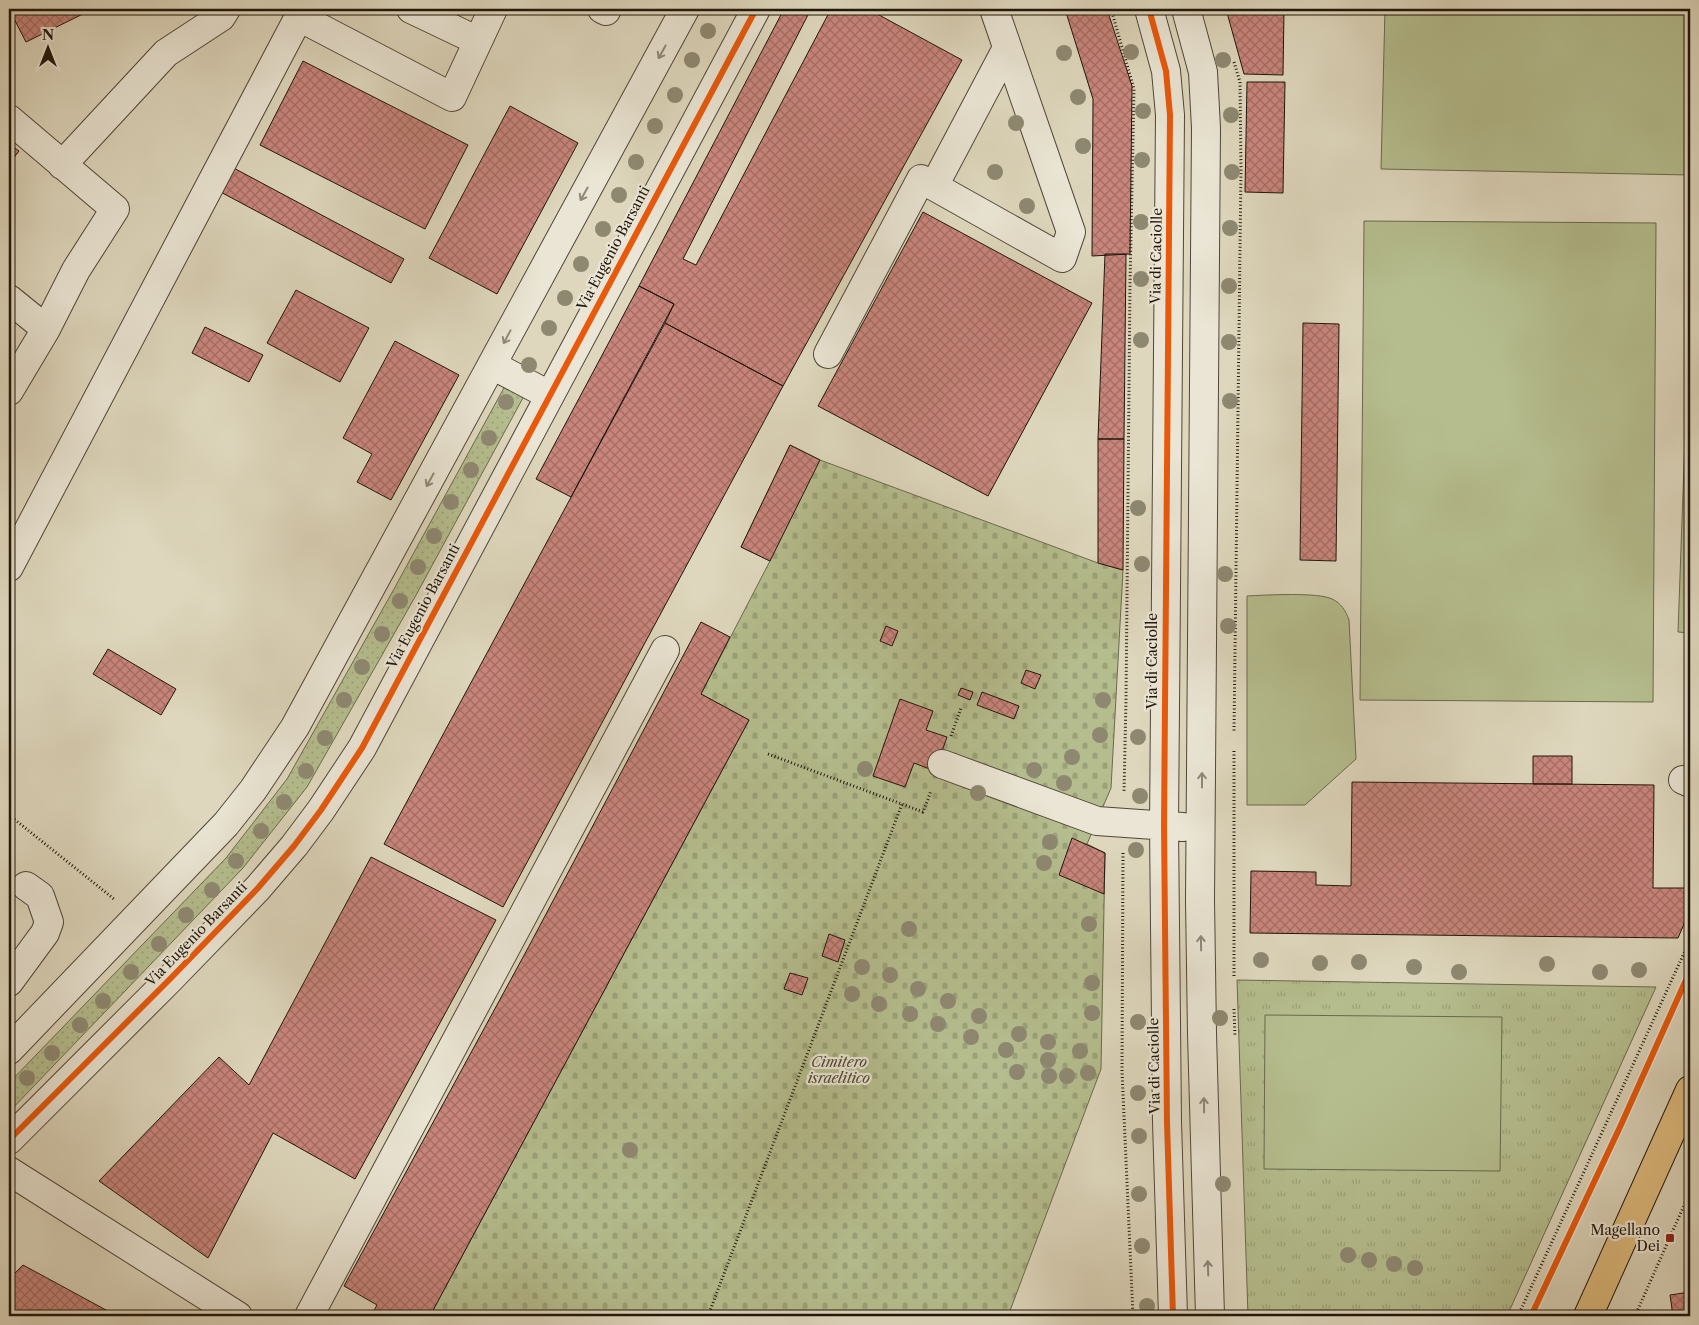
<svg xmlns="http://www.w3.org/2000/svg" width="1699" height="1325" font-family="'Libre Caslon Text',serif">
<defs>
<pattern id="grass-dots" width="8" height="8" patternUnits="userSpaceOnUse" patternTransform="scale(1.25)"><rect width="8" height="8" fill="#b5bd8e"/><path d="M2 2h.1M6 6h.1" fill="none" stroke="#9ba279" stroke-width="1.8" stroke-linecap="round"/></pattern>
<pattern id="cemetery-stones" width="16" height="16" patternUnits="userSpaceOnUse" patternTransform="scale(1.25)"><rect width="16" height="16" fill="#b5bd8e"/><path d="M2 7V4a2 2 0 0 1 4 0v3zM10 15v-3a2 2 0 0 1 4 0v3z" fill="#9ba279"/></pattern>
<pattern id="park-tufts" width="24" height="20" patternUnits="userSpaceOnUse" patternTransform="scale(1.25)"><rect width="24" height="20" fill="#b5bd8e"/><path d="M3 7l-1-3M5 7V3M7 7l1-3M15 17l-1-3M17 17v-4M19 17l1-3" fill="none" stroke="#9ba279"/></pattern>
<pattern id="building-cross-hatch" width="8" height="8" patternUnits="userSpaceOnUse" patternTransform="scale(1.25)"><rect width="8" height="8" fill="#c9857c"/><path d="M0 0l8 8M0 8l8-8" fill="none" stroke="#a36c64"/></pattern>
</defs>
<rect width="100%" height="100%" fill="#ded7bd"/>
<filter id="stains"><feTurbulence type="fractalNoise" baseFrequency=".004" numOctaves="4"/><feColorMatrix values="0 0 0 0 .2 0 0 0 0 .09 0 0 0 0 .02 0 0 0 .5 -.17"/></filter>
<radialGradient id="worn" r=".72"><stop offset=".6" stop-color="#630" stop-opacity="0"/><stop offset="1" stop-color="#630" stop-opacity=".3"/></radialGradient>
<path fill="url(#grass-dots)" stroke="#6a6a4c" d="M505 386 524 396 415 597 307 787 243 868 9 1112V1083L226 858 287 779 394 589Z"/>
<path fill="url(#cemetery-stones)" stroke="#6a6a4c" d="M790 445 820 460 1098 563 1123 570 1111 788 1087 844 1105 853 1101 1069 1008 1316H430L749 720 701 694 770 561 741 547Z"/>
<path fill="url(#park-tufts)" stroke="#6a6a4c" d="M1237 980 1656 987 1507 1316H1248Z"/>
<path fill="#b5bd8e" stroke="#6a6a4c" d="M1385 9H1690V175L1381 169Z
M1364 221 1656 223 1653 702 1360 700Z
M1685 437 1690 438V633L1678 632Z
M1247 596C1266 595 1318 592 1332 599 1341 603 1346 611 1349 620L1356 759 1305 805H1247Z
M1265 1015 1502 1017 1500 1171 1264 1169Z"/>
<path fill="url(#building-cross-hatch)" stroke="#20160b" d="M9 9H93L26 42Z
M784 9H811L683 259 696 265 831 9H868L962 60 783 386 665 323 674 304 639 286Z
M1065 9H1107L1132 86 1130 254 1092 256 1093 99Z
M1226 9 1284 10 1283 75 1244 74Z
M303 61 468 145 425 229 260 145Z
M1247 82H1285L1283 193 1245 192Z
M510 106 578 143 497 294 429 258Z
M9 144 19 151 9 164Z
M228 165 404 259 391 283 215 189Z
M923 212 1092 303 988 496 818 406Z
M1105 254H1126L1124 439H1098Z
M639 286 674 304 571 497 536 479Z
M296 290 369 328 340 382 267 343Z
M665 323 783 386 503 907 384 844Z
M1303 323 1339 324 1336 561 1300 560Z
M205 327 263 355 249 382 192 353Z
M395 341 459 375 391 500 357 482 372 454 343 438Z
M1098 439H1124L1123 570 1098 563Z
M790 445 820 460 770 561 741 547Z
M701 622 730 637 701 694 749 720 430 1316H371L377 1305 344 1286 528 948Z
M886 626 898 631 892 646 880 641Z
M108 649 176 689 161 715 93 674Z
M1026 670 1041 675 1035 689 1021 683Z
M961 688 973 692 970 700 958 695Z
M982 692 1019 706 1014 719 977 705Z
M900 699 933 711 926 730 947 737 935 771 914 763 905 787 873 776Z
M1533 756H1572V784H1533Z
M1352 782 1654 785 1653 888H1690V910L1678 938 1250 933 1251 871 1316 872V885L1351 886Z
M1072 838 1105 853 1104 894 1059 875Z
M371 857 496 920 355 1179 273 1133 208 1258 99 1181 219 1057 249 1085Z
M829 934 845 940 838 962 822 956Z
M790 973 808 978 802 995 784 989Z
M23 1265 117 1316H9V1279Z
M1690 1292V1316H1673L1670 1295Z"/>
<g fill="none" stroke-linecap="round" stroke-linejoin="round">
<g stroke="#504638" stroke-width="30">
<path id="minor" d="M411 9 478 41
M602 9 606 11 607 9
M1149 9 1166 71 1170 115 1164 826 1167 1122 1173 1316
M1186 9 1203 72 1206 128 1200 900 1202 1034 1210 1316
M299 17 452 97 493 9
M9 119 115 209 76 270 46 329 9 391
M62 165 166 53 221 17 226 9
M934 186 1007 48
M9 299 46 329
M828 354 921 179 1062 258 1071 232 994 9
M492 365 549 395
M9 567 303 9
M942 764 1097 821 1183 827
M1683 780 1690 783
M9 982 45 933 49 922 40 896 26 886
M9 1050 226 824 253 790 295 727 685 9
M9 1140 170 979 258 888 294 846 321 810 362 748 756 9
M9 1171 238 1316
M309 1316 665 650"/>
</g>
<g stroke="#20160b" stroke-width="30">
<path id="major" d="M1588 1316 1690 1090"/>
</g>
<path stroke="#20160b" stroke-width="3" stroke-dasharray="1 2.5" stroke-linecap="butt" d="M1111 9 1134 89 1130 284 1126 700 1124 792
M1234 62 1240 82 1241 169 1234 732
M951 736 961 708
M1234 751V977
M768 754 923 812 931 791
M9 815 114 899
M1123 853 1122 1071 1133 1316
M1234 1009 1235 1037
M1240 1313H1251L1253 1316
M708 1316 902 804
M1518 1316 1690 940
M1635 1316 1690 1192"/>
<use href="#minor" stroke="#eae5d4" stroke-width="28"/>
<use href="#major" stroke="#dfbc7e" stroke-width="28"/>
<g stroke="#eae5d4" stroke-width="9">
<path id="cycleway" d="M1149 9 1166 71 1170 115 1164 826 1167 1122 1173 1316
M9 1140 170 979 258 888 294 846 321 810 362 748 756 9
M1531 1316 1620 1127 1690 971"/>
</g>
<use href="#cycleway" stroke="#e8590c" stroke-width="6"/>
</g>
<g fill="#8e8871">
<circle cx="708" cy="31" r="8"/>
<circle cx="1131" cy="52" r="8"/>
<circle cx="1064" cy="53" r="8"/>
<circle cx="692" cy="60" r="8"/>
<circle cx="1223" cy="60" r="8"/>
<circle cx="675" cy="95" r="8"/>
<circle cx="1078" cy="97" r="8"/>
<circle cx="1143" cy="111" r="8"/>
<circle cx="1231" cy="115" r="8"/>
<circle cx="1016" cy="123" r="8"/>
<circle cx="655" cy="126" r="8"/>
<circle cx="1083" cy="146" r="8"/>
<circle cx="1142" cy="160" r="8"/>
<circle cx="636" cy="162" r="8"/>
<circle cx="995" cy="172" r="8"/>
<circle cx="1232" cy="172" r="8"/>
<circle cx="619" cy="195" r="8"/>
<circle cx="1027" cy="206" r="8"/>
<circle cx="1141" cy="222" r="8"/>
<circle cx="1230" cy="228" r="8"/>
<circle cx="603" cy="229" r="8"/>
<circle cx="581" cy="264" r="8"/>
<circle cx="1141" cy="279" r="8"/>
<circle cx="1229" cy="286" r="8"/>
<circle cx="565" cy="298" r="8"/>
<circle cx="549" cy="328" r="8"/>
<circle cx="1141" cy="340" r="8"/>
<circle cx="1229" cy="342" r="8"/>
<circle cx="529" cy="365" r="8"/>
<circle cx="1230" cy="401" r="8"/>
<circle cx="506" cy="402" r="8"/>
<circle cx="489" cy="438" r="8"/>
<circle cx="471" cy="470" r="8"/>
<circle cx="451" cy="502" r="8"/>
<circle cx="1138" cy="508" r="8"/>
<circle cx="434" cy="536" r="8"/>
<circle cx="1142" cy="564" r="8"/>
<circle cx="418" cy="567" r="8"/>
<circle cx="1225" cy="574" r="8"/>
<circle cx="400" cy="601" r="8"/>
<circle cx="1228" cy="626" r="8"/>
<circle cx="382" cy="634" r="8"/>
<circle cx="362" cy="667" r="8"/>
<circle cx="344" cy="700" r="8"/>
<circle cx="1103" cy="700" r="8"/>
<circle cx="1100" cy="735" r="8"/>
<circle cx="1138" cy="737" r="8"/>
<circle cx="325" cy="738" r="8"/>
<circle cx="1072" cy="757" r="8"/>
<circle cx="865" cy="769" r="8"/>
<circle cx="1034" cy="770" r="8"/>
<circle cx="306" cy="771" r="8"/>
<circle cx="1064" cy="783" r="8"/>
<circle cx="978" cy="793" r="8"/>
<circle cx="1140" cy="796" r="8"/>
<circle cx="284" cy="802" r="8"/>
<circle cx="261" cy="831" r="8"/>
<circle cx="1050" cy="842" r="8"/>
<circle cx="1136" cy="850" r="8"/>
<circle cx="236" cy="861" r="8"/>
<circle cx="1044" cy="863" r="8"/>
<circle cx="212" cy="890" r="8"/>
<circle cx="186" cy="915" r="8"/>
<circle cx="1089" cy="924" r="8"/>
<circle cx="909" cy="929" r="8"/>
<circle cx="159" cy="944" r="8"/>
<circle cx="1261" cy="960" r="8"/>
<circle cx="1359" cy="962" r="8"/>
<circle cx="1320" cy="963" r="8"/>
<circle cx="1547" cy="964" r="8"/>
<circle cx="862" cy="967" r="8"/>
<circle cx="1414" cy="967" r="8"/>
<circle cx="1639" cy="970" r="8"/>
<circle cx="131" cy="972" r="8"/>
<circle cx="1459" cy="972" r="8"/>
<circle cx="1600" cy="972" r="8"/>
<circle cx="890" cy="975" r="8"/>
<circle cx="1092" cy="983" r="8"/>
<circle cx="918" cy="989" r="8"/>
<circle cx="852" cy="994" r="8"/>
<circle cx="103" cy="1001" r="8"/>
<circle cx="948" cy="1001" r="8"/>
<circle cx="879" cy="1004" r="8"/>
<circle cx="1092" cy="1013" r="8"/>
<circle cx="910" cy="1014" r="8"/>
<circle cx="979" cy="1016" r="8"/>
<circle cx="1220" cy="1018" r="8"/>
<circle cx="1138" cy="1022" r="8"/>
<circle cx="938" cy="1024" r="8"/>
<circle cx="80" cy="1025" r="8"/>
<circle cx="1019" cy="1034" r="8"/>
<circle cx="971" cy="1037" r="8"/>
<circle cx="1048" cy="1042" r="8"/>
<circle cx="1006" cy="1050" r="8"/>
<circle cx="1080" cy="1051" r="8"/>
<circle cx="52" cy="1053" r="8"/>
<circle cx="1048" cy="1060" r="8"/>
<circle cx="1017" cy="1072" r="8"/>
<circle cx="1088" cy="1073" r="8"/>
<circle cx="1049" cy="1076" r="8"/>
<circle cx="1067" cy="1076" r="8"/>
<circle cx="27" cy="1078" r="8"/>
<circle cx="1138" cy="1093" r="8"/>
<circle cx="1139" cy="1136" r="8"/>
<circle cx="630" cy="1150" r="8"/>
<circle cx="1223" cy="1184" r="8"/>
<circle cx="1139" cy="1194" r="8"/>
<circle cx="1142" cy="1246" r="8"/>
<circle cx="1348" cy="1255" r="8"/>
<circle cx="1369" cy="1260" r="8"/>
<circle cx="1394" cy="1264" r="8"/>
<circle cx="1415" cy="1268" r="8"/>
<circle cx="1147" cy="1306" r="8"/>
</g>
<defs><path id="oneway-shaft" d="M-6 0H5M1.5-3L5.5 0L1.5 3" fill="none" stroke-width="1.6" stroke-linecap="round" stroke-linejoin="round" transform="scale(1.25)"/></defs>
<g stroke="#8f887a">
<use href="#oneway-shaft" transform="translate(662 52) rotate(119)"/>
<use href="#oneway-shaft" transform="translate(584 194) rotate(119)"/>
<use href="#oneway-shaft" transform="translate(507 337) rotate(118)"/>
<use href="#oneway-shaft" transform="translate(430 480) rotate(119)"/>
<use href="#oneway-shaft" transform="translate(1202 780) rotate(-90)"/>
<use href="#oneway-shaft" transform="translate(1201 943) rotate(-91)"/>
<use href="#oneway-shaft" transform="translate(1204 1105) rotate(-91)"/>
<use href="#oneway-shaft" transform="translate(1208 1268) rotate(-92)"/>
</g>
<rect fill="#8f2418" stroke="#eae5d4" stroke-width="2" x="1665" y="1233" width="10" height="10" rx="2.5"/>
<g text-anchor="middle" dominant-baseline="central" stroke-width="4.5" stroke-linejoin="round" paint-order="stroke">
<g font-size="14" fill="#20160b" stroke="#eae5d4">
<text transform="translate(613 248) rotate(-62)">Via Eugenio Barsanti</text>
<text transform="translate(1156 256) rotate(-89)">Via di Caciolle</text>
<text transform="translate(423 606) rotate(-62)">Via Eugenio Barsanti</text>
<text transform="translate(1152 661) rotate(-90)">Via di Caciolle</text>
<text transform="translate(196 934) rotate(-46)">Via Eugenio Barsanti</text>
<text transform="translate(1154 1066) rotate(-91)">Via di Caciolle</text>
</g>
<g font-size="14" font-style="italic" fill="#4d4832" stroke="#eae5d4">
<text x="839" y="1062">Cimitero<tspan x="839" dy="16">israelitico</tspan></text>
</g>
<g font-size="14" fill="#20160b" stroke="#eae5d4" text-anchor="end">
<text x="1660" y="1230">Magellano<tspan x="1660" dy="16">Dei</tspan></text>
</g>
</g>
<rect width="1699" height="1325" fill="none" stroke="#ded7bd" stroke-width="30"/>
<rect x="10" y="10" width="1679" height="1305" fill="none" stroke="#20160b" stroke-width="2.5"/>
<rect x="15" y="15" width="1669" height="1295" fill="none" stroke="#20160b"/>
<g transform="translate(48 48)" stroke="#eae5d4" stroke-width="4" paint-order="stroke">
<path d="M0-4L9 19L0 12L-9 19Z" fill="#20160b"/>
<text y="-8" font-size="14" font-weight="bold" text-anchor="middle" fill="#20160b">N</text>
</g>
<rect width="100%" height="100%" filter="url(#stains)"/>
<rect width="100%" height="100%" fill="url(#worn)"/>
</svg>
